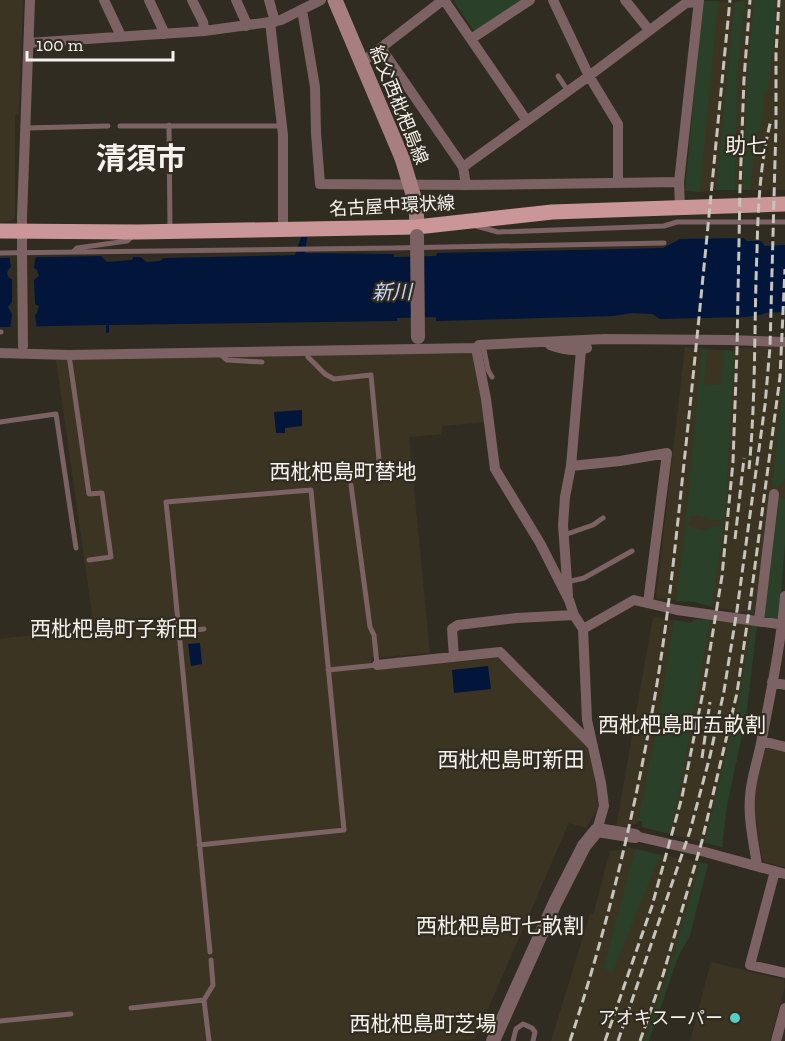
<svg xmlns="http://www.w3.org/2000/svg" width="785" height="1041" font-family="'Zilla Slab','Noto Sans JP',serif">
<rect width="100%" height="100%" fill="#312c22"/>
<path fill="#3b3423" d="M0 0H23L19 114 15 115V218L11 221 0 222Z
M745 0H785V190H716L700 192 685 191 703 1 735 2Z
M760 346 785 347V499L777 496 766 527 754 614 712 607 695 602 656 598 685 347 733 351 734 347 759 349Z
M299 354H472L485 422 442 426V434L409 437 430 653 371 658 372 670 499 658 590 750 597 794 598 808 586 828 569 823 475 1039 447 1041H0V639L94 628 56 360Z
M653 617 692 623 693 620 710 619 752 624 746 717 727 805 722 847 642 827V821H638L637 824 616 827Z
M768 747 785 752V867L765 862 762 859 755 814 754 797 764 750Z
M630 848 708 864 690 935 678 957 649 1041H551L590 914 593 915 610 851Z
M711 962 784 980 785 987 770 1041H690Z"/>
<path fill="#2a4028" fill-rule="evenodd" d="M453 0H524L478 30 474 31Z
M754 0H776L774 49 772 52 769 90 764 93V108L754 157 750 190H743L747 79Z
M703 1H718L700 192 685 191Z
M745 1 737 78 735 190H716L735 2Z
M702 349 707 350 704 384 721 385 724 350 734 351 726 501 723 532 712 607 695 602 676 601 685 528ZM697 515 713 520H722V526H715L703 530 688 526 690 516Z
M785 370V479L778 487H772Z
M777 496 785 499V544L779 617 775 620 763 617Z
M710 619C698 691 686 763 670 834L642 827 643 821H638L658 721 674 620 693 623V620Z
M752 624 757 625 746 717 727 805 722 847 705 843 738 706Z
M635 849 660 855 613 972 604 968Z
M700 863 708 864 690 935 678 957 649 1041H644L672 960Z"/>
<path fill="#01163a" d="M301 237H307L305 253 394 254V257L436 256 437 253 663 248 680 239 743 238 747 241H761L765 246 785 245V312L766 313 760 315 746 317 660 319 652 314 632 313 613 316 436 321V317L397 318V321L109 325V333H106V325L0 327V258L101 256 107 262 132 260 133 257H140L147 262 160 261 164 258 295 255Z
M302 410V426L285 428V433H276L274 412Z
M307 460 309 478 272 481V462Z
M200 643 202 664 191 666 188 644Z
M488 666 491 689 454 693 452 670Z"/>
<path fill="#312c22" d="M36 254 34 268 37 270 39 276 34 280 35 304 39 306 37 313 35 315 37 329 10 330 12 314 8 307 12 302V279L9 278 7 274 8 270 11 267 9 255Z"/>
<g fill="none" stroke-linecap="round" stroke-linejoin="round">
<path stroke="#7c6262" stroke-width="5" d="M558 76 568 91
M169 125 170 231
M120 126H282
M25 128 108 126
M476 226 498 232 664 226 677 222H785
M73 252 77 248 127 241 134 235
M0 253 393 248 664 243
M0 332H1
M483 345 488 370 492 377
M307 351 308 357 325 374 334 379 371 375 380 471
M219 353 227 360 262 362
M69 355 89 494 102 493 111 557 89 560
M0 422 56 414 76 548
M564 535 593 525 603 518
M567 582 584 578 632 551
M179 632 204 629
M328 670 377 665 374 635 370 627 351 485
M199 845 344 830 311 490 166 502 170 539 210 952
M131 1008 204 1000
M0 1021 71 1014
M209 1041 204 1000 213 985 211 960
M513 1041 516 1029 523 1024 532 1028 535 1032 533 1041"/>
<path stroke="#7c6262" stroke-width="10" d="M104 0 121 36
M149 0 165 34
M192 0 203 22 204 31
M236 0 245 20 246 26
M269 0 275 22
M444 0 527 121
M553 0 589 76 618 124V183
M625 0 649 30
M302 10 315 87 316 133 320 184 466 185 679 182
M270 22 283 135V230
M471 39 530 0
M29 43 204 31 270 22 281 20 321 0
M381 48 463 167
M361 63 443 0
M466 185 463 167 589 76 686 3 698 2
M680 207 679 182 699 0
M22 251V217L30 0
M550 345C561 349 575 352 587 348
M476 348 486 399 495 469 540 543 569 600 574 615 583 629 587 720 601 783 604 806 597 830
M0 353 69 355 476 348 479 345 605 339 729 340 785 342
M571 466 620 461 667 453 648 603
M568 595 563 525 565 497 571 466 581 350
M759 621 774 494
M583 629 634 600 677 610 785 625
M454 657 452 629 458 625 517 618 574 615
M377 665 500 652 593 746
M772 682 785 685
M762 741 785 747
M635 836 705 852 785 874
M757 866C754 843 748 820 750 797 751 777 759 757 762 738 771 691 781 644 785 596
M775 871 750 965 785 973
M776 1041 785 1008"/>
<path stroke="#7c6262" stroke-width="14" d="M493 1041 555 903 584 846 597 830 635 836"/>
<path stroke="#a87f80" stroke-width="15" d="M335 0 402 158
M416 204 417 227"/>
<path stroke="#cb9697" stroke-width="15" d="M0 231 137 232 417 227 552 212 785 204"/>
<path stroke="#c7c4bc" stroke-width="3" stroke-dasharray="9 4.5" stroke-linecap="butt" d="M749 469C756 397 754 323 757 251 758 206 760 163 771 120
M735 539 744 458
M702 758 710 702
M570 1041C606 932 633 820 653 707 668 623 676 538 685 454 701 303 715 151 730 0
M605 1041 652 906 682 797 704 687 722 576 733 462 737 349 740 188 744 79 750 0
M618 1041 690 831 710 756 724 691 737 610 765 405 770 347 776 124V54L779 0
M640 1041 663 975 702 841 737 693 749 611 780 377 785 269"/>
<path stroke="#7c6262" stroke-width="10" d="M22 251 23 346"/>
<path stroke="#7c6262" stroke-width="14" d="M417 236 418 337"/>
<path stroke="#a87f80" stroke-width="15" d="M402 158 416 204"/>
</g>
<circle fill="#55cec6" stroke="#312c22" stroke-width="2" cx="735" cy="1018" r="6"/>
<g text-anchor="middle" dominant-baseline="central" stroke-width="4.5" stroke-linejoin="round" paint-order="stroke">
<g font-size="18" fill="#f6f3ec" stroke="#312c22">
<text transform="translate(399 105) rotate(68)">給父西枇杷島線</text>
<text transform="translate(392 206) rotate(-3)">名古屋中環状線</text>
</g>
<g font-size="18" fill="#f6f3ec" stroke="#312c22" text-anchor="end">
<text x="723" y="1018">アオキスーパー</text>
</g>
<g font-size="20" font-style="italic" fill="#c8daf5" stroke="#312c22">
<text transform="translate(392 292) rotate(-1)">新川</text>
</g>
<g font-size="21" fill="#f6f3ec" stroke="#312c22">
<text x="746" y="145">助七</text>
<text x="343" y="471">西枇杷島町替地</text>
<text x="114" y="628">西枇杷島町子新田</text>
<text x="682" y="724">西枇杷島町五畝割</text>
<text x="511" y="759">西枇杷島町新田</text>
<text x="500" y="925">西枇杷島町七畝割</text>
<text x="423" y="1023">西枇杷島町芝場</text>
</g>
<g font-size="30" font-weight="bold" fill="#f6f3ec" stroke="#312c22">
<text x="141" y="159">清須市</text>
</g>
</g>
<path d="M27 51v9h146v-9" fill="none" stroke="#f6f3ec" stroke-width="3"/>
<text x="36" y="51" font-size="18" fill="#f6f3ec" stroke="#312c22" stroke-width="4.5" paint-order="stroke">100 m</text>
</svg>
